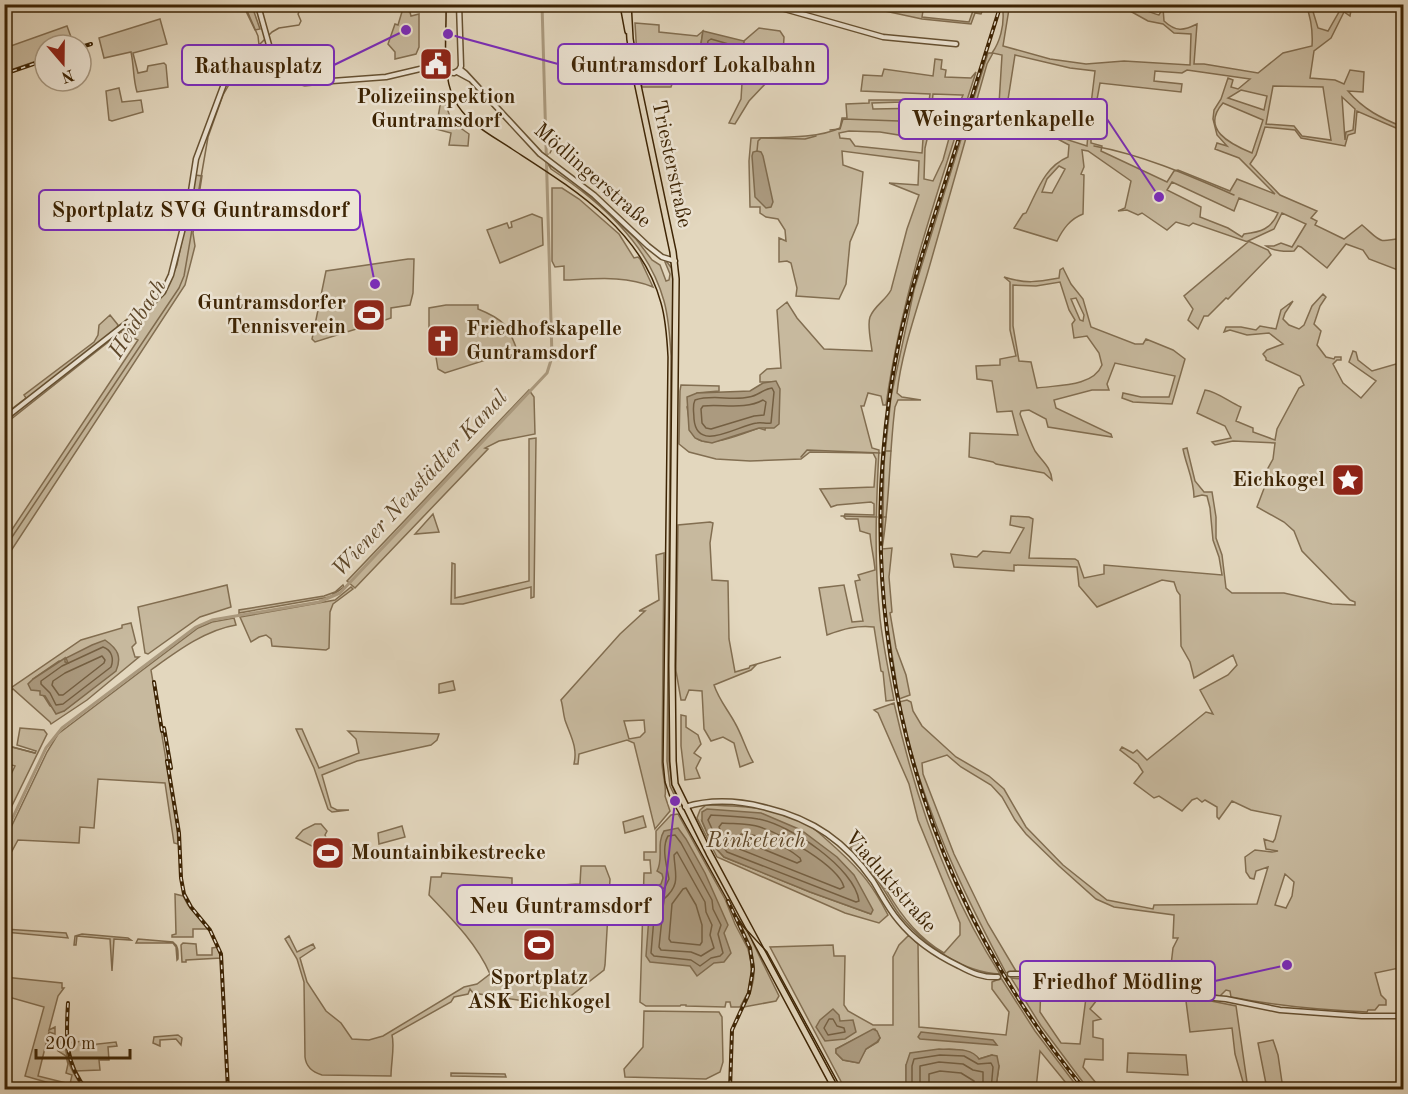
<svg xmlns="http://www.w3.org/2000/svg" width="1408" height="1094" font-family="'Old Standard TT',serif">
<rect width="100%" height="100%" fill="#e3d7be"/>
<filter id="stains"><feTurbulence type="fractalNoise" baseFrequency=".00333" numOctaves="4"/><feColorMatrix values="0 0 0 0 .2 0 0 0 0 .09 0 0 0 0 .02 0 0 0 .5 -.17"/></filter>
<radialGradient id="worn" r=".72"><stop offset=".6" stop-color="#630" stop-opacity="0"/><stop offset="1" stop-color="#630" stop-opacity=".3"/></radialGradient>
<path fill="#c7b99e" stroke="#826e51" stroke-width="1.5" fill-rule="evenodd" d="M243 5H249L253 9 260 29 255 30Z
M404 5 405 10 410 12 411 16 419 14V47L416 54 395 59V52L388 44 395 24 398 25Z
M857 5H924L922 17 969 22 975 5H985L981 14 975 13 971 24 922 19Z
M1122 5C1135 4 1147 12 1159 15L1163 8 1164 21C1176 32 1183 31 1197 24L1194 64H1204L1258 73 1283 53 1312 46C1313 31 1311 18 1306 5H1311L1318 28 1328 31 1343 5H1352L1350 16 1344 12 1331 38 1314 51 1310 78 1335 80 1344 84 1350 70 1364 72 1363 92 1348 91C1364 110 1381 118 1403 127V131L1357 111 1355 133 1348 135 1345 146 1301 138 1295 130 1265 127 1256 155 1250 164 1280 195 1317 211 1311 218 1317 221 1315 225 1344 239 1362 225C1382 242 1376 243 1403 238V272L1369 259 1363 250 1346 244 1327 268 1301 247 1298 246 1294 251C1286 252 1273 251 1266 246H1274L1281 243 1292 247 1306 224 1282 213 1274 229 1248 241 1268 250 1271 255 1228 299 1226 298 1208 316H1204L1198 329 1188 320 1193 309 1184 296 1248 242 1193 223 1189 226 1176 222 1167 230 1142 213 1138 215 1127 210 1118 211 1125 208 1131 181 1088 151 1082 150 1084 167 1081 174 1084 175 1083 214C1070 219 1063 229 1057 241L1014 228 1023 214 1026 213C1037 192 1044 167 1068 157L1069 145 1052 136 1053 135 1087 146 1088 133 1032 114 1028 117 1024 131 1025 115 997 109 975 110 977 105 999 104 1002 55 993 53 987 64C967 132 949 200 929 268 917 310 902 350 897 393L902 397 921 400H898L895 407C889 454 890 502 882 549L892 548 889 577 892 612 890 613 896 648 906 675 910 695 899 699 883 596 882 568 884 464 891 397 914 290 988 53H992C1000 42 1004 26 1003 12L1007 8 1009 9 1003 46 1050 59 1086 64 1124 61 1190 65 1191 34 1174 33 1163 24 1148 21 1121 6ZM1015 55 1070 68 1095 71 1088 129 1058 121 1046 114 1007 106ZM1187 70 1250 79 1238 89 1231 87 1233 80 1228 78 1221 99 1214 110 1213 119 1217 135 1227 146 1217 143 1215 149 1239 158 1275 194 1237 179 1230 191 1178 170 1174 171 1167 182 1101 151 1102 146 1091 143V132L1100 83 1181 92 1182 84 1154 81 1155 71 1182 73ZM1273 86 1323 87 1331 140 1302 136 1294 126 1266 124ZM1241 90 1267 96 1264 110 1228 98ZM1342 97 1355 109 1353 130 1346 132 1345 140ZM1223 103 1263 120 1252 153C1230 144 1200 129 1223 103ZM1059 166 1065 169 1052 193 1042 192 1047 179ZM1172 182 1234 211 1239 198 1278 213C1271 229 1261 232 1244 234L1242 237 1228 228 1200 217 1201 207 1167 190Z
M160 19 167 44 133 53 138 73 147 71 148 66 164 63 166 65 168 87 137 92C133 79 134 66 131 52L104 58 99 38Z
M635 23 659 25V32L697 36 703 31 699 55 706 58 742 56 744 41 759 28 780 31 784 37 783 54 773 64 765 77 768 81 749 101 735 124 729 123 741 99 742 83 700 81 672 84 671 87H642L637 56Z
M67 26 71 37 50 45H45V58L5 72V48Z
M935 59 942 60 941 69 946 70 945 77 971 78 976 72C941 182 902 290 886 405H883L881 396 868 393 864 406H861L872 448 879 450C876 506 874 562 880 618 883 645 889 673 894 700L886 701 883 672 881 671 874 627C857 625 843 629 827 635L819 588 844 585 852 622 863 621 855 581 860 580 858 575 875 570C874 557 871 547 870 534L860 531 858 519H846L844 517 845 514 874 515V504L871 502 837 505 831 507 820 489 874 487 876 459 873 453 810 452 801 459 750 461 716 459 689 452 679 444 680 391 681 385 719 386V391L697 393 687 407C689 415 689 432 696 438 708 449 745 433 759 428L765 430 776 382H760V375L767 369 781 368 777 310 787 302 797 318 824 349 872 351C871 342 867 325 870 317 874 306 886 300 891 290L907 229 919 195 889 183 918 185 919 161 842 151 843 165 863 172 858 223 850 242 846 284 839 299 796 296 797 288 791 263 787 261 779 262V238L786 241 785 230 778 219 766 217 760 213V207H750L749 161 751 138C777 137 817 139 840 128L842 118H847L846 104 869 103V100H902V102L872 103 873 109 928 108 930 94 861 91 863 75 882 76 884 69 933 76ZM933 94 962 95H963L959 104H932ZM934 110 956 113 943 160 933 181 924 179 925 148ZM849 131 880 132 923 139 922 153 855 146 850 139 840 138 839 133Z
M119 88 122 102 141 100 143 112 112 121 109 120 106 91Z
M441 100H444L452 122 469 134 468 146 449 145 451 133 436 129Z
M548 164 574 182 636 239 652 260 660 265 666 281 669 280 670 274 665 262H667L673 270 669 761 672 784 680 807 670 786 667 761 671 356C670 338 669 319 664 301 648 243 599 201 551 169Z
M195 175 202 176 193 233 195 246 185 285 5 560V540L138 340 121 332 5 424V421L164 294 177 265Z
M552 188H562L579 199 619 234 634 258 638 257 640 259 653 287C625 275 594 279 564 280V266L555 267 552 261Z
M532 214 542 218 543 245 500 263 487 230 507 223 509 228 512 227 511 222Z
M408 259H414L413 293 410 305 391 308V318L385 320 315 342 312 339 326 271Z
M1063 268 1071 284 1083 299 1091 327 1135 344H1143L1146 339 1173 350 1185 359 1172 404 1133 402 1122 398 1123 393 1141 397H1169L1175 376 1115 363 1107 384 1109 390H1092L1054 400 1056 408 1111 434 1112 437 1048 427 1046 419 1029 410 1021 411 1020 414C1025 427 1029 439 1035 451 1042 461 1051 467 1052 480L1044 473 996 464 993 462 969 457 970 433 1018 435 1012 411 997 412 992 381 977 379 976 366 1000 365V359L1016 356 1010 330V282L1004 277C1026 284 1037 282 1059 278L1060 270ZM1060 282 1069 310 1075 320 1072 324 1074 338 1087 336 1099 353 1102 365C1093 387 1058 385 1037 388L1031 362 1019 361 1013 326V285L1036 286ZM1076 298 1084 315 1083 321 1080 320 1071 299Z
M1323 294 1326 297 1320 306 1314 324 1321 331 1317 345 1326 357 1334 359 1335 357H1341V360H1337L1333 364 1343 383 1361 398 1376 381 1349 362 1353 351 1356 352 1358 360 1372 371 1403 362 1404 967 1375 973 1381 995 1386 1000V1005H1379L1375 1010H1368L1367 1012C1321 1010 1276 1006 1231 997L1230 991 1226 990 1220 996 1197 992 1168 991 1173 948 1178 938H1173L1174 915 1114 907 1096 899 1059 866 1026 834 1015 820 1002 797 991 785 961 767 947 755 922 763 923 774 954 854 988 924 1016 971 1006 973C971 907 942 848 919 777 912 752 903 727 899 702L907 700 911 702 913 711 922 726 956 757 989 776 1004 789 1026 827 1063 865 1107 900 1153 909 1154 905 1257 904 1268 867 1256 871 1254 879 1250 878 1246 872 1245 857 1255 850 1272 852 1278 851 1266 849 1264 839 1273 842 1275 839 1281 816 1251 810 1232 801 1219 819 1217 817V807L1205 800 1202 802 1197 798 1192 800 1182 811 1159 796 1154 798 1134 783 1143 772 1138 764 1120 750 1122 747 1133 753 1137 750 1147 760 1206 712 1213 714 1200 690 1228 675 1237 665 1233 655 1194 678 1190 662 1181 646 1180 595 1177 591 1174 582 1162 580 1097 607 1079 586 1077 567 1014 565V571L954 567 951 554 977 557 983 551 1010 553 1024 528 1010 525 1011 516 1029 517 1033 519 1029 558 1075 559 1078 561 1084 578 1104 574V565L1222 575 1219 557 1213 540 1210 508 1207 496 1202 495 1194 497C1194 480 1186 465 1183 449L1187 448 1195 481 1204 492H1212L1216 517V538L1222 555 1226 588 1232 593H1284L1332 604 1355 605V602L1350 600 1302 551 1294 531 1284 522 1257 507 1268 478 1267 470 1273 459 1275 443 1233 441 1215 445 1212 442 1231 438 1225 426 1197 413 1205 390C1218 392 1229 402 1241 407L1236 421 1253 428V432L1275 440 1277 429 1299 388 1304 385 1300 376 1266 360V358L1263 354 1267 350 1283 344 1269 333 1247 335 1230 330 1224 332 1226 327H1241L1256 330 1260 326 1276 329 1281 310 1293 301 1285 313 1283 319 1289 325 1299 329 1304 325 1312 306ZM1285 874 1294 882 1292 896 1286 908 1275 905Z
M446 305H478V309C503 319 508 325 517 350L445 373 438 369 434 345 438 339 429 334V308Z
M110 315 118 325 116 330 5 417V414L26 398 24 395 94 342 98 335 99 325Z
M529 390 534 397 535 434 499 441 485 448 488 449 355 588 347 581Z
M536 438 534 597 531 598V587L463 604H451L452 563 455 564V598L529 581V439Z
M433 514 439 532 415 534Z
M710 522 713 523 710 543 712 580 728 581 729 639 735 672 749 668 750 666 781 657 757 664 751 670 714 685C719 700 728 710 735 723 742 735 746 750 753 762L740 767 734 743 723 737 711 741 704 729 702 691 689 690 685 700H681L676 671 678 525Z
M664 553 662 762C662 772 667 788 665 796L670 811 655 829 634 743 627 740 579 754 578 764H574C578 747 570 735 565 720 563 713 563 706 561 700L620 634 645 611H639L659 600 656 555ZM644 720 645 732 640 737 629 739 624 721Z
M227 585 231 607 200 617 148 654 145 653 138 607Z
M343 585 344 587 330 597 239 613V610L324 596 335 592Z
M351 587 353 589 333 604 330 612 329 648 326 650 272 646 271 639 266 635 259 637 251 642 240 617 335 600Z
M234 618 236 625C205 630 176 652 151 670L177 825 178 844 174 843 165 783 98 779 94 828 80 827 79 843 18 840 5 864V840L47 752 58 734 198 628 212 622Z
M131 623 136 643 132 647 135 657H139L87 700 51 724 50 722 13 689 5 694V692L81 640 122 628V625ZM72 656 96 685 64 711 50 706 33 679 59 661 69 663 67 658Z
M453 681 455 690 439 693V684Z
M894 703C915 797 947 892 1000 974 963 973 925 945 902 918 894 909 889 897 882 887 873 873 861 860 850 847L858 842 874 869 872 871 885 888 888 887 889 889 887 891C901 916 919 938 944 953L960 935V923L918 820 909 784 878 713 874 710Z
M681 715 686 716V727L698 735 701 744 694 753 701 758 696 768 700 778 685 780 681 746Z
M20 728 44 730 47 734 5 820V787L15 766 5 763V745L35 753 36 751 17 745Z
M296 729H302L319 768 359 753 356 739 348 731 439 734 437 740 431 745 357 761 322 775 331 807 337 810H349L332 812 328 809 314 768Z
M706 805C740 806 786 807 813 828 822 835 830 843 838 850 862 872 873 886 888 915L879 923 845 913 717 857 697 818 700 810ZM702 821 871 914 810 892 724 857 712 844Z
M678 814 725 899 735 924 748 949 751 962V977L748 992 740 1007H731L730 1002H726L725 1007 686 1006V1005H681L680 1006H646L640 1002 644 873H651L650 860H644V852H656V831L671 815Z
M643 816 646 827 625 833 623 822Z
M315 824H321L327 831 325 835 333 853 331 858 322 861 316 848 296 838 303 830Z
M402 826 405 837 379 844 378 833Z
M581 866H605L610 879 605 965 604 970 568 998 556 999V1002L537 1003 473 993 470 989 468 994 454 997 451 1002 392 1035C395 1046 391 1063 391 1076L322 1075C312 1072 306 1067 305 1057L304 982 297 959 285 939 289 936 297 952 313 944 315 948 300 958 307 982 326 1011 341 1023 352 1039 369 1040 383 1036 464 987 477 984 490 974C477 944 452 919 429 895L431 877H441L442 873 512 878V892L550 895 552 906H562V885L580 884Z
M175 894 183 896 188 905 208 929H193V937H172V935L176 934Z
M739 922 750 934 753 943 779 996 776 1001 744 1007C761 974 755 954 739 922Z
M4 929 66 933 68 938 5 932Z
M82 934 128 938 131 940 114 939 112 971 110 939 77 936 76 945H74L75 936Z
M909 935 918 944 919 1027 1006 1035 1009 1012 992 989V982L1001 978 1035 1031 1079 1089H1071L1040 1051 1036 1089 1001 1090 996 1087 999 1066 992 1055 979 1059C950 1041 934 1051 906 1065V1089H845L770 947 833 945 834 956H845L844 1005 848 1011 873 1025H893V957L899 945ZM875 1029 880 1038 878 1042 866 1049 858 1063 843 1060 836 1053V1049Z
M138 939 173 942C179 946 178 953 178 959L177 960 176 947 173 943H136Z
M183 943 196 944 197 955H212V948L218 947 221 958 186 960V962H182L181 945Z
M4 977 62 983V988H64L58 996 49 1030 55 1027V1034L49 1032 38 1076 70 1084 72 1075 66 1073 68 1064 66 1056 58 1051 60 1040 61 1043H65C66 1060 73 1076 85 1089H70L25 1076 44 1007 5 996Z
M1011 978 1022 979 1041 984 1040 1012 1061 1043 1080 1044 1087 990 1103 992 1090 1009 1101 1019 1093 1021V1037L1103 1039V1060L1085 1059 1083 1067 1101 1089H1088L1041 1026Z
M1189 999 1211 1001 1236 1006 1248 1089H1245L1235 1054 1232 1028 1190 1032 1186 1001Z
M644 1011 719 1012 722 1017 723 1062 720 1072 706 1079 625 1077 624 1069 643 1047Z
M178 1035 182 1038 181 1045 176 1039 160 1040V1046L153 1043 154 1037Z
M1273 1040 1278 1055 1283 1089H1267L1258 1043Z
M84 1041 89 1045 116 1042 117 1046 108 1047 109 1060H99L100 1070 75 1071 67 1043Z
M1128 1053 1186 1055 1188 1075 1127 1072Z
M451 1073 505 1074 506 1077 451 1076Z"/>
<path fill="#ab9a7f" stroke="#7f6b4e" stroke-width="1.5" d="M703 31 744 41 742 56 699 57Z
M757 151 761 152 763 156 773 202 771 207 766 208 755 197 752 156 753 152Z
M776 381 780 389 779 424 774 428H759L712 443 702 441 695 438 689 430 687 397 697 393 750 391 763 383Z
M105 640C118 649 122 657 116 671L64 711 56 714 45 696 40 695V691L31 690 28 684 33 679 65 658V662L68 663 66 658 92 645Z
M707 809 761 813 801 830 837 857 854 875 873 910 871 914 810 892 724 857 712 844 702 821V812Z
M678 828 686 839 705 873 728 925 724 933 731 953 724 962 714 963 697 976 690 966 650 962 646 956 651 890 661 884 663 878 662 874 657 871C664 858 656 844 664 831Z
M833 1009 839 1015 840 1021 853 1020 856 1032 845 1039 825 1041 816 1027 820 1020Z
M873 1029 877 1031 880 1038 877 1042 866 1049 859 1063 843 1060 836 1053V1049Z
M921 1032 993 1040 997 1045 920 1039 918 1037Z
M939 1049C953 1050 971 1047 979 1059L992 1055 997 1056 999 1066 996 1087 1001 1089H906V1065L910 1053Z"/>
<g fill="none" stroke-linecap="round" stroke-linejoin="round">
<path stroke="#745f42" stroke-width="1.5" d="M711 39 732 45 734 49 731 51 708 50 707 47 708 41Z
M772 388 774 392 771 423C766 424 762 422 757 423 738 425 697 454 694 419 694 412 692 406 695 400 713 394 731 401 749 397 758 396 763 389 772 388Z
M763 400 766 402 764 415 754 416 711 429 706 428 702 423 701 409 703 406C723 404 745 410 763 400Z
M103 647C112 650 114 659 111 667L63 704 56 705 50 693 41 684V681L62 666Z
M102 656 105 660 104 663 63 695H59L52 685 53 681 65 673Z
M711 815C726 816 743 816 758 819 789 824 855 868 859 901L856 902 727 852 717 840 708 820Z
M722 823C734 824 749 823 760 827 781 834 838 865 844 887L840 889 732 846 723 836 719 827Z
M741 834C762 834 784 845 800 858L801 861 797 863 741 840 739 837Z
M675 835 681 843 712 900 713 909 721 925 718 934 723 953 720 956 711 958 700 966 691 960 654 956 651 953 656 895 665 887 669 879C667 867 661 848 668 836Z
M677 852 705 902 706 912 712 925 710 935 714 948 701 956 691 952 661 950 659 947 664 899C681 884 675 875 674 855Z
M686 888 696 905 702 925V942L700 945 671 942 669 939 672 904 683 889Z
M829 1019H833L837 1026 844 1028 845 1032 828 1035 824 1028Z
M912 1090V1066L914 1059 940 1055 964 1056 978 1064 991 1063 993 1067 991 1090
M920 1090V1066L939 1062 963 1064 973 1070 983 1072V1090
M929 1090V1074L940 1071 961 1073 974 1081V1090"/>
<path stroke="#7f6b4e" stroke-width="1.5" d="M244 4 258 36 259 45
M970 108H974
M976 109C1016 107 1045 117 1082 129
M929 121 932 107 964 108
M830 130 840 129 843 119 927 122
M1094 146C1143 155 1188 175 1234 195
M757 151 758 141 761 138 805 139 816 136
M550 153 552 149 551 128
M547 155 548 154
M886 451H891
M801 457 807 450 880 453
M841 516 877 517
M882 517H886
M4 549 179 288 184 276 208 137 223 95 238 69 246 63 259 45 272 32 279 28 299 25 301 21 298 14 303 4
M4 745 35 753"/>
<path stroke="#ab9a7f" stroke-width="3" d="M650 76 728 77 741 71
M623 77 633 76
M4 836 46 748 62 728 196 627 212 620 319 602 340 593 547 373 552 357 542 4"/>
<path stroke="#c2b399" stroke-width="4" stroke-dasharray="4 2" stroke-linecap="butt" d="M998 977 1010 974"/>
<g stroke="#665132" stroke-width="7">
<path id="tertiary" d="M255 4 259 9 274 63
M767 4 883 37 956 44
M460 69 465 73 540 154 594 195 648 246 662 257 675 261
M457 72 470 79
M4 419 151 304 163 292 171 275 189 204 196 159 224 84 236 64 245 60 270 61 292 80 305 83 386 77 420 69 454 73 459 70 461 66 459 4
M685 807C711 799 741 801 767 808 813 819 846 842 873 881 881 894 888 908 898 920 914 940 936 955 959 966 972 973 983 978 998 977
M1010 974H1024L1051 982 1111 989 1226 999 1280 1010 1362 1016H1404"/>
</g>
<g stroke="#3d2404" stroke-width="8">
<path id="primary" d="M623 4 628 31
M628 4 630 39 637 81 673 252 676 279 672 666 673 761 675 784 709 853 836 1090"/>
</g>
<use href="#tertiary" stroke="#ede5d5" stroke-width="4"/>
<use href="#primary" stroke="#e3d7be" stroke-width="5"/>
<path stroke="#3d2404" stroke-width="1.5" d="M446 4C447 34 441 72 454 99 466 123 491 135 512 149 572 188 641 229 661 303 666 320 667 338 668 357L663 762 665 782 670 797 735 914 743 926 767 952 842 1090"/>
<g stroke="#3d2404" stroke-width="4">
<path id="rail" d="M1001 4C981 67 962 129 942 192 926 242 910 291 899 342 845 608 911 880 1085 1090
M81 47 91 44
M4 74 45 60
M154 682 162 731
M164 728 171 768
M167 761 179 833 181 878 184 894 191 907 210 930 221 954 228 1090
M728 901 750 948 753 969 749 993 732 1030 730 1090
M68 1003C66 1036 64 1063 87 1090
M24 1085 40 1090"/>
</g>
<use href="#rail" stroke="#ede5d5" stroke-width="1.5" stroke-dasharray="4.5" stroke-linecap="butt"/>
</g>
<defs>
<g id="civic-square" transform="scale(1.725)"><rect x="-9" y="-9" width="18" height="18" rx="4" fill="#8f2418" stroke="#ede5d5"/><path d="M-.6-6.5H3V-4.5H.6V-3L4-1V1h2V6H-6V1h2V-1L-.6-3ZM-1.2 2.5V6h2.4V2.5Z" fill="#fff"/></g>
<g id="stadium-square" transform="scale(1.725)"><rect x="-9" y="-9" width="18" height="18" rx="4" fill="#8f2418" stroke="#ede5d5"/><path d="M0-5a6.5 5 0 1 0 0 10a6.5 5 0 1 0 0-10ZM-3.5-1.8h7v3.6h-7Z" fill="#fff"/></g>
<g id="church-square" transform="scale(1.725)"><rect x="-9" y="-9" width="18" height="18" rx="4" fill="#8f2418" stroke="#ede5d5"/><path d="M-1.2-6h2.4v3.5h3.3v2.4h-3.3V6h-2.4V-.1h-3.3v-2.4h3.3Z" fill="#fff"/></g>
<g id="sight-square" transform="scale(1.725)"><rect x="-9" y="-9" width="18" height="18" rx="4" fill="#8f2418" stroke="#ede5d5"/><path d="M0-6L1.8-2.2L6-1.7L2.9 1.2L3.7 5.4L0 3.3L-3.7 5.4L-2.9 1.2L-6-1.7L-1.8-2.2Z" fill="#fff"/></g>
</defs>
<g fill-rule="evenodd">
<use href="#civic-square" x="436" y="64"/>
<use href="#stadium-square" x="369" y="315"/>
<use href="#church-square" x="443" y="341"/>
<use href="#sight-square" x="1348" y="480"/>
<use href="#stadium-square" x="328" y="853"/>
<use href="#stadium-square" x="539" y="945"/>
</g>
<g text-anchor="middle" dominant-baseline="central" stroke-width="5" stroke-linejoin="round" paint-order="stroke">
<g font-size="21" font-weight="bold" fill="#3d2404" stroke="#ede5d5">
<text x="436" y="97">Polizeiinspektion<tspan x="436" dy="24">Guntramsdorf</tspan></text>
<text x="346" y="303" text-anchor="end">Guntramsdorfer<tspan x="346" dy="24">Tennisverein</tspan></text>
<text x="466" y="329" text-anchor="start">Friedhofskapelle<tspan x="466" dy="24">Guntramsdorf</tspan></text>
<text x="1325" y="480" text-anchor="end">Eichkogel</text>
<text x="351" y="853" text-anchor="start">Mountainbikestrecke</text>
<text x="539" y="978">Sportplatz<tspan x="539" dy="24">ASK Eichkogel</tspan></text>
</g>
<g font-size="21" fill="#3d2404" stroke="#ede5d5">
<text transform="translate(671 164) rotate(78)">Triesterstraße</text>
<text transform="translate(592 176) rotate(41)">Mödlingerstraße</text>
<text transform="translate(890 882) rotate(49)">Viaduktstraße</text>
</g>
<g font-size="22" font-style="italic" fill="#5e4729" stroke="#ede5d5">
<text transform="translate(138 319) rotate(-58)">Heidbach</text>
<text transform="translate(420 484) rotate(-47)">Wiener Neustädter Kanal</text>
<text x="756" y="841">Rinketeich</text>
</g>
</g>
<path fill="none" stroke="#7b2cbf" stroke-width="2" d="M448 34L558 64M406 30L334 65M1159 197L1107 119M375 284L360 210M675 801L663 905M1287 965L1215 981"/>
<g fill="#7b2cbf" stroke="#ede5d5" stroke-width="2">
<circle cx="448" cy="34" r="6"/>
<circle cx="406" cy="30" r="6"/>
<circle cx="1159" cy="197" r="6"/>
<circle cx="375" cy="284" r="6"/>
<circle cx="675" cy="801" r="6"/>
<circle cx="1287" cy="965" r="6"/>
</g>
<g fill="#ede5d5" stroke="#7b2cbf" stroke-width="2">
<rect x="558" y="44" width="270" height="40" rx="6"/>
<rect x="182" y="45" width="152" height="40" rx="6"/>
<rect x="899" y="99" width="208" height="40" rx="6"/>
<rect x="39" y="190" width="321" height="40" rx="6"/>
<rect x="457" y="885" width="206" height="40" rx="6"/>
<rect x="1020" y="961" width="195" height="40" rx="6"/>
</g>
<g font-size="22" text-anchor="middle" font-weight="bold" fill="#3d2404">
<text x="693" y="72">Guntramsdorf Lokalbahn</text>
<text x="258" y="73">Rathausplatz</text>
<text x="1003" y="126">Weingartenkapelle</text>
<text x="200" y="217">Sportplatz SVG Guntramsdorf</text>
<text x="560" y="913">Neu Guntramsdorf</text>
<text x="1117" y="989">Friedhof Mödling</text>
</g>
<rect width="1408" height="1094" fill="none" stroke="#e3d7be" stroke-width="24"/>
<rect x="6" y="6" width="1396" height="1082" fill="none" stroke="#3d2404" stroke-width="3"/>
<rect x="12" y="12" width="1384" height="1070" fill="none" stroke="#3d2404" stroke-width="1.5"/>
<g transform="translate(63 63) rotate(160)"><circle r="28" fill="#ede5d5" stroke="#a79881" stroke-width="1.5"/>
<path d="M0-4.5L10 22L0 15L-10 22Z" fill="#8f2418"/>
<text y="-9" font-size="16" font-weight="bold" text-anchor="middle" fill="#3d2404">N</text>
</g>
<path d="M36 1049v9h94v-9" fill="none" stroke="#3d2404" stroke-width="3"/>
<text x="45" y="1049" font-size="18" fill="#3d2404" stroke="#ede5d5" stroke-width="4.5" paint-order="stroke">200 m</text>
<rect width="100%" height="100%" filter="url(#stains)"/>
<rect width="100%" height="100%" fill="url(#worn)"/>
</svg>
